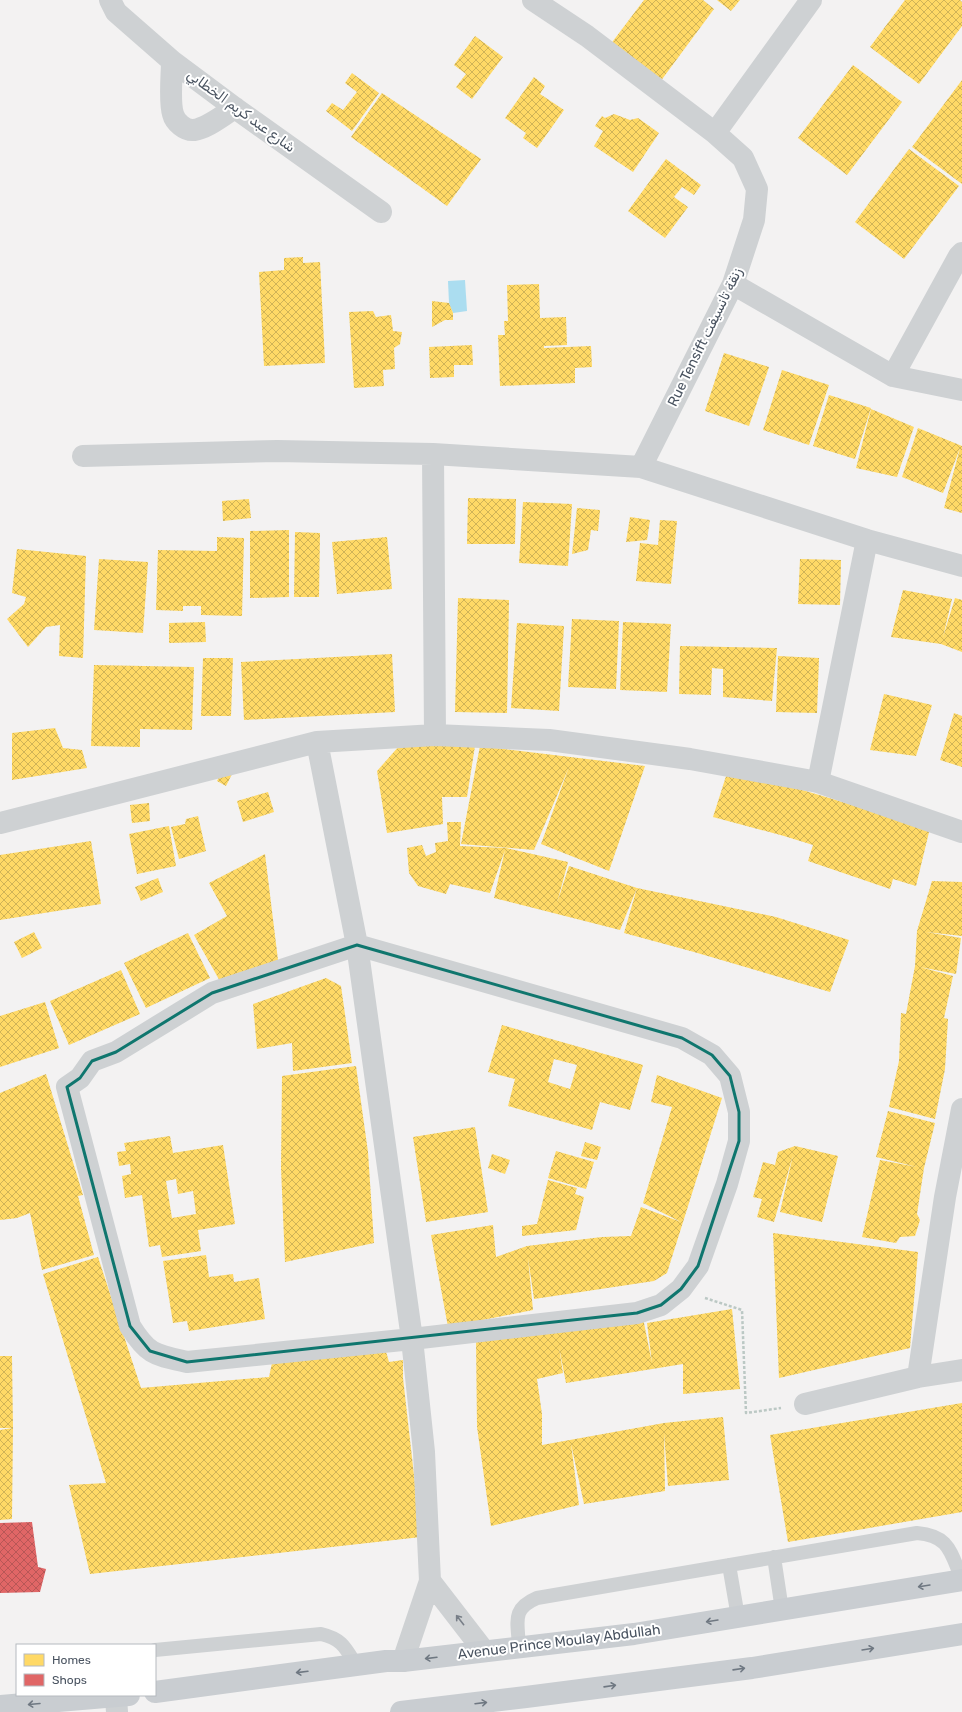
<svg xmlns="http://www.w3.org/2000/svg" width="962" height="1712" font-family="Rubik,'Noto Sans Arabic',sans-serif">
<defs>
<pattern id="homes-cross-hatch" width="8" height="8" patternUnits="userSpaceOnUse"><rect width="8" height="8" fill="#ffd966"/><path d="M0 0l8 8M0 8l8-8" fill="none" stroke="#d0b357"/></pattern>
<pattern id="shops-cross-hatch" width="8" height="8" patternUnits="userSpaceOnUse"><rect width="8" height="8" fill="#e06666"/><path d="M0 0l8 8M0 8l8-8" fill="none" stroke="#b85757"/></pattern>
</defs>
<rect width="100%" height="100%" fill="#f3f2f2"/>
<path fill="#abddf0" d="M465 280 467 311 453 313 449 303 448 281Z"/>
<path fill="url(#homes-cross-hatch)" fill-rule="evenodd" d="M644 0H703L714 9 660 82 610 45Z
M717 0H740L731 11Z
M905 0H960L962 2V26L919 84 870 47Z
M475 36 503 57 472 99 456 87 466 74 454 65Z
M853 65 902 102 847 175 798 138Z
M352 73 379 93 352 131 326 111 332 103 343 110 357 92 345 83Z
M534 77 545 86 540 94 564 110 537 148 523 138 526 133 505 118Z
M962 80V184L912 147Z
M382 93 481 159 447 206 351 137Z
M614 114 630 120 638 118 659 133 633 172 594 146 603 131 595 126 602 116 605 118Z
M909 149 959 186 904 259 855 222Z
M666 159 701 185 694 195 682 187 674 197 688 207 665 238 628 211Z
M303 257V263L320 262 325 363 264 366 259 272 284 270V258Z
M539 284 540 318 566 317 567 345 544 346V348L591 346 592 367 575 368V383L500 386 498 335H505L504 321H508L507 285Z
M432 301 449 303 453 313V320H445L432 327Z
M373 311 376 317 391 315 393 331 402 332 400 344 394 348 395 369 383 370 384 386 354 388 349 312Z
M472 345 473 365H454V377L430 378 429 347Z
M724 353 769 367 749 426 705 411Z
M782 370 829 385 809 445 763 430Z
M829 395 871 408 855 459 813 446Z
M871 409 914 427 897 477 856 468Z
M918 428 962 446V513L944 508 960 448 943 493 902 477Z
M468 498 516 499 515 544H467Z
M249 499 251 518 223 521 222 501Z
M523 502 572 504 568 566 519 563Z
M577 508 600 510 598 531 591 530 588 550 572 554Z
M630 517 650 520 647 540 626 542Z
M660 520 677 521 671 584 636 581 640 543 658 545Z
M289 530V597L250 598V531Z
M295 532 320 533 319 597H294Z
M217 537 244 538 242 616 201 615V606H183V611L156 610 158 550 217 551Z
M387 537 392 589 337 594 332 542Z
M17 549 86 556 83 658 59 656 60 625 46 627 28 647 7 619 24 604 26 597 12 593Z
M99 559 148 562 143 633 94 630Z
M800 559 841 560 840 605 798 604Z
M903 590 952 599 943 637 955 598 962 600V652L941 644 891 637Z
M458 598 509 600 507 713 455 712Z
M572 619 619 621 616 689 568 687Z
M205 622 206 642 169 643V623Z
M623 622 671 624 667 692 620 690Z
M517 623 564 626 559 711 511 708Z
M680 646 777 648 772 701 723 697V669L712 668 711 695 679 694Z
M392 654 395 712 244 720 241 662Z
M778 656 819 658 817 713 776 712Z
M203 658H233L231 716H201Z
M94 665 194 667 192 730 140 729V747L91 746Z
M884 694 932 705 916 756 870 750Z
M954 713 962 716V767L940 760Z
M55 728 63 748 82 750 87 768 12 780V733Z
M400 745 475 746 467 797H442L443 824 387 833 377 771Z
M480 746 645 766 609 871 541 844 569 767 534 850 461 844Z
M223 769 232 774 226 786 217 781Z
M727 773 799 789 930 828 916 886 893 879 890 889 808 861 813 845 784 836 713 817Z
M268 792 274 812 243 822 237 801Z
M149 803 150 821 132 823 130 805Z
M198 816 206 851 179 859 171 827 185 824 186 819Z
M447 822H461L460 846 506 848 568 862 557 903 569 866 637 888 620 930 494 898 505 850 490 893 450 884 446 894 418 886 409 873 407 848 422 845 426 856 436 852 435 843 448 841Z
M169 826 176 866 137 874 129 834Z
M91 841 101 904 0 920V855Z
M265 854 278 960 221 983 194 935 227 916 209 883Z
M158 878 163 892 141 901 135 887Z
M932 881 962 882V936L926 932 961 938 956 974 920 967 953 976 944 1018 948 1019 945 1069 935 1119 889 1107 899 1061 901 1013 906 1014 915 966 917 931Z
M637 888 776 917 849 940 830 992 694 952 624 933Z
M34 932 42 948 22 958 14 942Z
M188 933 210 978 146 1008 124 963Z
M121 970 140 1014 69 1045 50 1001Z
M326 978 341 986 352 1063 293 1071 292 1043 257 1049 253 1004Z
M45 1002 59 1048 0 1067V1016Z
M502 1025 643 1065 630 1110 600 1102 592 1130 508 1106 515 1079 488 1072ZM554 1059 577 1065 570 1089 548 1082Z
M356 1066 368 1152 374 1243 285 1262 281 1168 282 1076Z
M46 1074 83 1195 78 1196 94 1255 42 1270 30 1213 17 1218 0 1220V1093Z
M657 1075 722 1098 667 1273 654 1281 534 1299 528 1258 533 1310 448 1327 431 1235 493 1225 496 1257 527 1246 602 1237 631 1236 641 1207 681 1222 643 1203 672 1107 651 1102Z
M888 1111 935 1123 924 1168 917 1214 920 1220 915 1236 900 1237 896 1243 862 1237 880 1160 917 1167 876 1157Z
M475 1127 488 1212 426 1222 413 1137Z
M170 1136 173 1153 223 1145 235 1224 198 1230 201 1251 162 1257 160 1245 149 1247 142 1195 125 1198 122 1176 131 1174 130 1164 119 1166 117 1152 126 1151 124 1143ZM176 1179 178 1194 193 1191 196 1214 172 1218 166 1181Z
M585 1142 601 1147 597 1160 581 1156Z
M795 1146 838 1156 822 1222 780 1212 793 1155 774 1222 757 1217 762 1199 753 1197 763 1162 775 1165 778 1152Z
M556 1151 594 1162 586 1189 548 1178Z
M492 1154 510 1160 505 1174 488 1168Z
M548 1180 577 1188 575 1194 584 1197 576 1230 522 1236V1226L537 1224Z
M773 1233 918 1252 910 1348 779 1378Z
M206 1255 209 1277 233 1274 234 1282 259 1278 265 1319 189 1331 187 1321 173 1323 163 1261Z
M98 1257 141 1388 269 1377 272 1363 385 1348 389 1362 403 1360V1378L421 1537 90 1574 69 1485 106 1483 43 1274Z
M732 1309 740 1389 683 1394V1364L566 1383 559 1347 563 1373 537 1379 542 1414V1445L664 1423 723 1417 729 1480 668 1486 664 1433 665 1491 584 1504 571 1444 579 1505 491 1526 477 1427 476 1338 643 1318 652 1363 647 1323Z
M0 1356H12L13 1428H0Z
M962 1403V1512L788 1542 770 1435Z
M13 1428 12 1519 0 1520V1430Z"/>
<path fill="url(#shops-cross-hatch)" d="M32 1522 38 1567 46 1569 40 1592 0 1593V1523Z"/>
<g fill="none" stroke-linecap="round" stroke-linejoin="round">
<path stroke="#bbc8c4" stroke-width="2.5" stroke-dasharray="3 2" stroke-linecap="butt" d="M705 1298 742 1310 746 1413 781 1408"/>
<path stroke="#ced1d3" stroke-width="14" d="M774 1557 782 1610
M729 1565 738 1617
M519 1647C518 1622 511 1609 537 1598L917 1533C950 1536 950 1552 962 1579
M155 1650 321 1634C342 1639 345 1647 356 1665"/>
<path stroke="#ced1d3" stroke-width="22" d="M110 0 116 12 172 61 235 108 381 212
M533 0 587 36 715 133 743 158 757 189 754 220 733 284 641 467
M172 61C172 74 169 102 173 114 175 122 185 131 194 130 208 128 223 115 235 108
M715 133 811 0
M733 284 893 376 962 390
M893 376 959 256 962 253
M433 454 435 735
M83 456 277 451 433 454 641 467 867 540 962 566
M317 742 357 945 412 1339 424 1452 430 1581 403 1661
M818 782 867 540
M0 823 317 742 435 735 549 740 690 759 818 782 962 832
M357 945 682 1038 712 1055 730 1076 739 1112V1141L727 1184 698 1266 681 1289 661 1305 637 1313 412 1339 187 1362C155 1355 148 1355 130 1326L67 1087 80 1078 92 1061 116 1052 212 993Z
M918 1377 945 1197 962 1109
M805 1404 918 1377 962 1370
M430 1581 484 1651
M116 1697 117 1712"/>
<path stroke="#c9cdd1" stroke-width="22" d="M155 1692 386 1661H403L634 1634 962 1580
M0 1706 129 1695
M401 1712 526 1697 752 1668 962 1634"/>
</g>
<defs><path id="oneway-shaft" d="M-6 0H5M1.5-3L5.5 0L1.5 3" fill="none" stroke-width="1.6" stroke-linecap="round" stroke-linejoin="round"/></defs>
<g stroke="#6f7882">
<use href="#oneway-shaft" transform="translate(924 1586) rotate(171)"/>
<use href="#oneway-shaft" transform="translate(712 1621) rotate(171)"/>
<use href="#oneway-shaft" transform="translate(868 1649) rotate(-9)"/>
<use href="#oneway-shaft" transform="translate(431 1658) rotate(173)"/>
<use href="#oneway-shaft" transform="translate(739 1669) rotate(-8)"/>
<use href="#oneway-shaft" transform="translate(302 1672) rotate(173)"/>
<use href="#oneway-shaft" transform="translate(610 1686) rotate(-8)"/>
<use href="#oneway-shaft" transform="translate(481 1703) rotate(-7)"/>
<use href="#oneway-shaft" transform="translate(34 1704) rotate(175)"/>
</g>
<use stroke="#787f88" href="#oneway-shaft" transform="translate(460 1620) rotate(-128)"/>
<path fill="none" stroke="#0f766e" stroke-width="3" stroke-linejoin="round" d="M357 945 682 1038 712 1055 730 1076 739 1112V1141L698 1266 681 1289 661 1305 637 1313 187 1362 150 1351 130 1326 67 1087 80 1078 92 1061 116 1052 212 993Z"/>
<g text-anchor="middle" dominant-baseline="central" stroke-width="4" stroke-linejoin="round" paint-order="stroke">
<g font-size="14" fill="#495360" stroke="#fff">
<text transform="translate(241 111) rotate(36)">شارع عبد كريم الخطابي</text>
<text transform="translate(705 337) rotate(-64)">Rue Tensift زنقة تانسيفت</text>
<text transform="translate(559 1642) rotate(-7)">Avenue Prince Moulay Abdullah</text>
</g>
</g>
<rect x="16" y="1644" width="140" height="52" fill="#ffffff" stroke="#b6babf"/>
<rect x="24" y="1654" width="20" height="12" fill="#ffd966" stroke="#b6babf"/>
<text x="52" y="1664" font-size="12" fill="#495360">Homes</text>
<rect x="24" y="1674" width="20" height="12" fill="#e06666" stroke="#b6babf"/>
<text x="52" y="1684" font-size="12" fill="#495360">Shops</text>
</svg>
